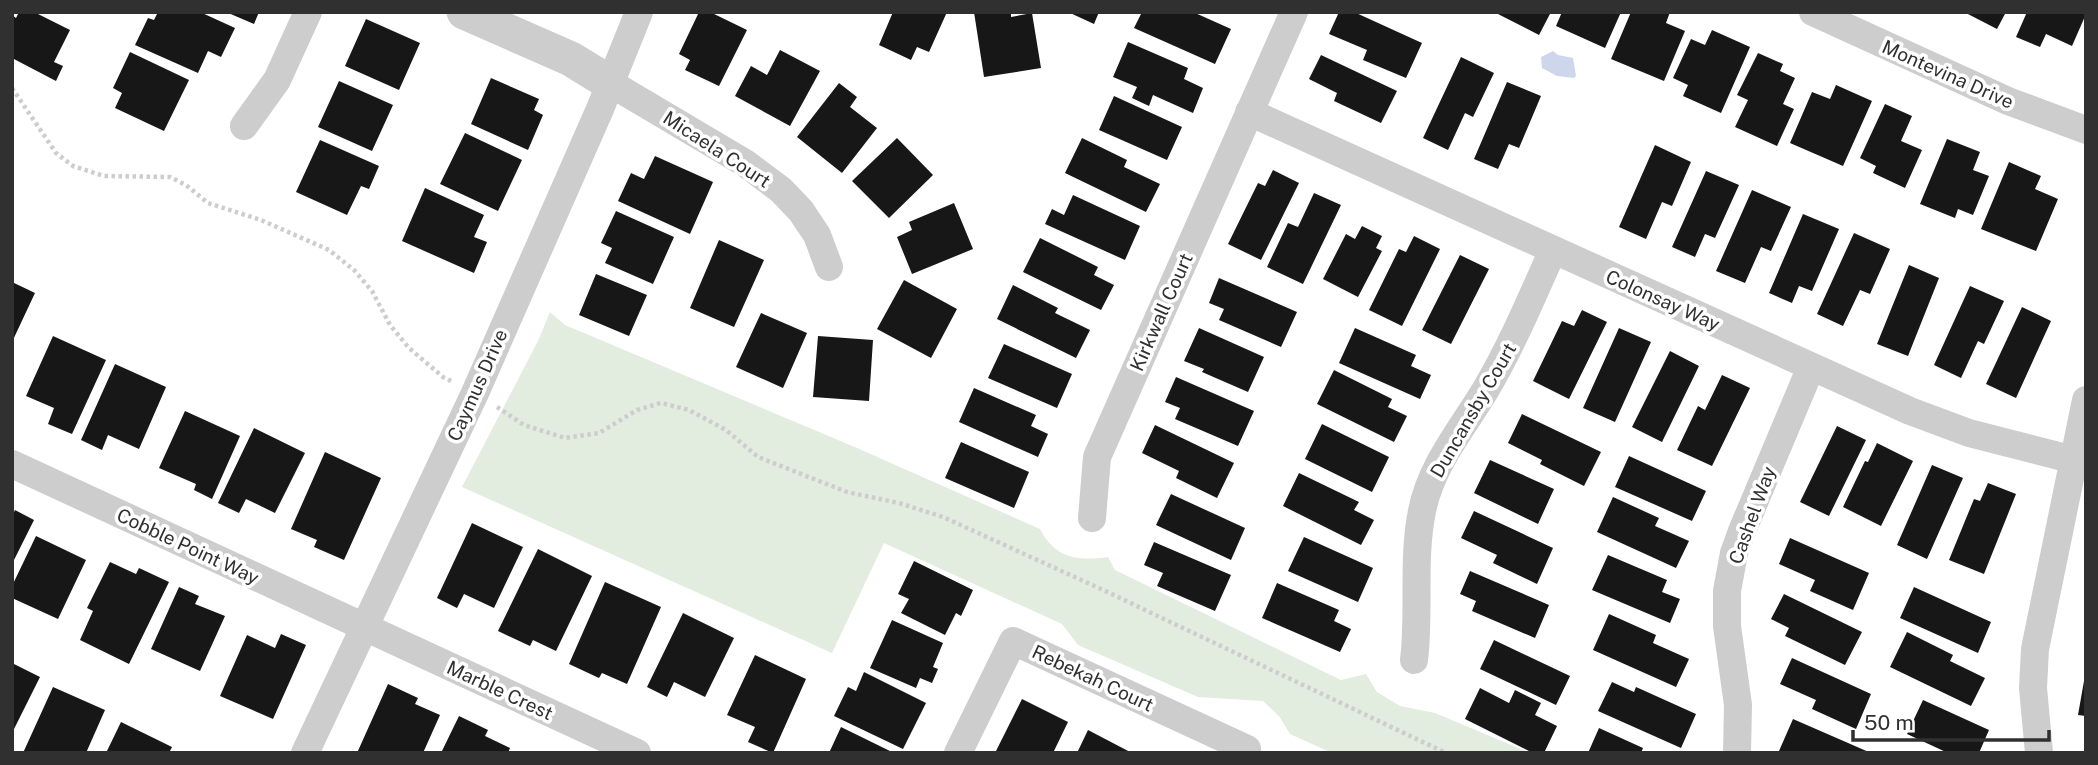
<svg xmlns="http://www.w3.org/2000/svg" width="2098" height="765" font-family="'Public Sans',sans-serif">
<rect width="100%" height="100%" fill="#fff"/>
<path fill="#e2ecdf" d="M550 312 565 325 857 448 1040 529C1055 559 1079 561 1108 557L1115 570 1341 680 1366 674 1377 692 1400 706 1435 713 1530 753H1332L1290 734 1279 716 1263 701 1198 697 1078 645 1062 624 884 543 832 653 462 487 538 341Z"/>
<path fill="#cdd6ea" d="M1553 51 1558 55 1573 58 1576 76 1574 78 1557 76 1542 68 1541 57Z"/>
<path fill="#171717" d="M19 12H34L70 30 54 62 63 66 56 81 12 58V15L16 18Z
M158 12H200L235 28 221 57 208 51 198 73 135 45 148 18 154 20Z
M226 12H259L254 24Z
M699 12H710L747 30 719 86 685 70 690 60 679 54Z
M893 12H947L929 52 917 47 911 60 879 45Z
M974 12H1011V17L1032 13 1041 68 984 77Z
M1068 12H1099L1094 24Z
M1142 12 1159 14 1160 12H1193L1231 29 1215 64 1134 28Z
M1339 12H1354L1422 43 1406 78 1363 60 1367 50 1329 34Z
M1494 12H1551L1539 35Z
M1562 12H1621L1605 48 1556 26Z
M1631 12H1670L1666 23 1685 31 1664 81 1611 59Z
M1964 12H2006L1997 29Z
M2027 12H2086V14L2072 46 2046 34 2040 47 2016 37Z
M366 19 420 43 399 90 345 66Z
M1712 30 1750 47 1721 113 1683 96 1688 85 1673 78 1691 39 1705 45Z
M1128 42 1188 68 1184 79 1203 88 1193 113 1153 95 1149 106 1132 98 1137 87 1113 77Z
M780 50 820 71 790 126 735 96 751 66 767 75Z
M130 52 189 80 164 131 115 108 122 93 113 88Z
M1758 53 1783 64 1780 71 1795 78 1783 104 1794 109 1777 146 1735 127 1748 100 1737 95Z
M1321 55 1397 91 1381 123 1334 101 1337 93 1309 79Z
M1461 57 1494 73 1473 117 1465 113 1448 150 1423 138Z
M491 78 539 99 534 110 543 115 528 150 471 124Z
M339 81 393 105 372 151 318 127Z
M1507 82 1541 96 1519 148 1509 144 1498 169 1474 159Z
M839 83 857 97 850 107 877 128 842 173 797 137Z
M1836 85 1872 101 1843 166 1790 143 1812 92 1830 99Z
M1114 96 1182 127 1167 160 1099 130Z
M1885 104 1912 116 1901 141 1922 150 1905 188 1873 173 1876 166 1860 158Z
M465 133 522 160 498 211 440 184Z
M897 138 933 175 889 218 852 181Z
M1082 138 1127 160 1124 167 1160 184 1146 212 1065 173Z
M1947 139 1980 152 1973 170 1989 176 1973 215 1958 209 1955 218 1920 204Z
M320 140 379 166 369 189 361 186 347 215 296 192Z
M1655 145 1691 162 1672 206 1662 202 1646 239 1619 227Z
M655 156 713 182 690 234 618 201 631 173 644 179Z
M2009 162 2041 176 2035 189 2058 199 2036 251 1981 229Z
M1273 170 1299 183 1261 260 1228 244 1258 183 1265 186Z
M1706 171 1739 185 1715 238 1705 234 1695 257 1672 247Z
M425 188 484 215 474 237 487 242 474 273 402 241Z
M1752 190 1791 207 1771 251 1761 247 1745 283 1716 271Z
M1314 193 1341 205 1303 284 1267 267 1288 223 1298 227Z
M1073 195 1140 226 1125 260 1045 224 1052 209 1064 215Z
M954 203 973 249 912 274 897 237 912 230 909 222Z
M616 211 674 237 653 284 605 263 612 248 601 243Z
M1803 214 1839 229 1812 291 1799 286 1792 303 1769 293Z
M1362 226 1382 236 1376 248 1382 251 1358 297 1323 279 1346 234 1355 239Z
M1854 233 1890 249 1870 294 1860 290 1843 326 1817 314Z
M1414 236 1440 249 1402 326 1369 310 1399 249 1406 252Z
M1040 238 1098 267 1094 275 1114 285 1101 310 1023 272Z
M719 240 764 260 734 327 690 308Z
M1460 255 1489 269 1451 344 1422 330Z
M1909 265 1939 278 1908 356 1877 344Z
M596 274 647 295 629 336 579 315Z
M1219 278 1297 312 1281 347 1219 320 1224 309 1209 303Z
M904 280 957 309 931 358 877 329Z
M12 282 35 293 12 342Z
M1013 285 1058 308 1055 313 1090 330 1076 358 997 319Z
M1970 286 2004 301 1984 344 1978 341 1961 378 1934 365Z
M2022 307 2051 321 2016 398 1986 384Z
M1582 310 1607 322 1569 399 1533 381 1562 321 1574 326Z
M761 313 807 333 783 388 736 367Z
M1199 328 1264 357 1248 392 1202 372 1204 369 1184 361Z
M1355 328 1416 355 1411 366 1431 375 1420 399 1339 363Z
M1619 328 1651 342 1615 422 1583 408Z
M53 336 106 360 72 434 48 424 54 408 26 396Z
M818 336 873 340 869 401 813 397Z
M1004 344 1072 374 1057 408 988 378Z
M1670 351 1699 366 1662 442 1632 427Z
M115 364 166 387 139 449 108 435 102 450 81 440Z
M1334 370 1392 399 1388 407 1407 416 1394 442 1317 404Z
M1722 375 1750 388 1712 466 1677 450 1698 406 1705 410Z
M1176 377 1254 411 1238 446 1175 419 1180 408 1165 402Z
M974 388 1036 415 1031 426 1048 434 1038 457 959 422Z
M185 411 240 436 212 499 194 490 196 484 159 468Z
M1522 414 1601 452 1584 486 1540 464 1542 460 1508 443Z
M1322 424 1389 457 1372 492 1305 459Z
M1155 425 1234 463 1217 498 1176 478 1179 471 1142 453Z
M1837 426 1866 440 1829 516 1800 502Z
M254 428 305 453 275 513 246 499 239 513 218 503Z
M961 442 1029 472 1014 508 945 478Z
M1877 443 1913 461 1881 526 1843 507 1865 461 1868 462Z
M325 452 381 478 344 560 314 547 317 540 291 529Z
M1629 456 1706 491 1692 521 1615 487Z
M1490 460 1554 489 1538 524 1474 493Z
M1932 465 1963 478 1927 559 1897 545Z
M1299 473 1359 502 1354 510 1374 520 1361 545 1283 506Z
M1988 483 2016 494 1984 574 1949 560 1974 499 1980 501Z
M1171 494 1245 528 1231 560 1156 525Z
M1613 497 1659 518 1655 526 1689 541 1676 568 1597 532Z
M15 510 34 520 12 564V516Z
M1474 511 1553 548 1537 584 1493 563 1497 555 1461 538Z
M472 523 523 547 494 608 464 594 457 608 437 598Z
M36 536 86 560 58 619 12 598V586Z
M1304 537 1373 568 1358 602 1288 571Z
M1790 538 1869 573 1853 610 1810 591 1815 580 1779 564Z
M1154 542 1231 575 1215 611 1157 586 1163 573 1144 565Z
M538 549 592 576 556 651 533 640 530 646 498 631Z
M1608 555 1667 580 1662 592 1680 599 1670 623 1592 590Z
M914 561 973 590 961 616 956 613 945 635 901 613 909 599 898 594Z
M110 562 136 574 139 568 169 582 129 664 80 640 93 611 87 608Z
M1470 571 1549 605 1535 638 1472 611 1476 601 1460 594Z
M605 582 661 607 627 684 602 673 599 678 569 664Z
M1277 583 1339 610 1334 621 1351 629 1340 652 1262 618Z
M179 587 199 596 195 604 225 616 200 671 151 649Z
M1914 587 1991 622 1978 653 1900 618Z
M1784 594 1862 632 1845 665 1785 636 1789 628 1771 619Z
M683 613 734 638 705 697 674 682 667 697 647 687Z
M1609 614 1656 635 1653 643 1689 659 1676 687 1593 650Z
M892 620 943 643 933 667 938 669 932 683 920 678 916 688 870 668Z
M1907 632 1953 655 1950 661 1985 678 1971 706 1890 667Z
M281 634 306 645 273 719 220 696 247 635 275 648Z
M1494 640 1570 676 1556 705 1480 669Z
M755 655 806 679 773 753 748 742 755 727 727 715Z
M1792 658 1871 694 1856 729 1812 709 1816 700 1780 684Z
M12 663 40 677 12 733Z
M864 672 926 703 903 749 834 716 848 687 856 691Z
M2084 681H2086V716L2078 715Z
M1612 682 1634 692 1636 687 1696 714 1681 748 1598 711Z
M388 684 418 698 415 704 440 715 423 753H357Z
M53 687 105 710 86 753H23Z
M1480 688 1509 703 1515 690 1541 703 1535 715 1557 726 1544 753H1533L1465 719Z
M1022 699 1068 722 1053 753H995Z
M1923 700 1989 730 1979 753H1948L1907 734Z
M459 716 488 730 485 736 510 748 508 753H441Z
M1793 719 1871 753H1783L1779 751Z
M121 722 172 747 169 753H106Z
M841 727 894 753H829Z
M1599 728 1643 748 1641 753H1588Z
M1088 730 1132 753H1077Z"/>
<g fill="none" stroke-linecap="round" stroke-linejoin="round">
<path stroke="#cdcdcd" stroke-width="4.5" stroke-dasharray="3.5 3.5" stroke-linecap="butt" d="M12 88 56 153 73 166 104 176 170 177 186 185 208 203 261 220 329 250 354 270 372 291 390 325 409 348 443 377 453 382
M497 407 524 425 565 438 599 433 637 410 661 403 689 410 726 430 758 457 847 492 899 503 943 517 1101 589 1446 753"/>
<path stroke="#cdcdcd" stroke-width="28" d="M1813 12 2008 101 2086 130
M610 83 745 163 781 190 801 211 817 235 829 267
M1249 112 1910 411 1969 433 2086 463
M244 126 277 80 308 12
M12 464 637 753
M1092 518 1097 457 1294 12
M1414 660C1420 611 1412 561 1422 511 1431 465 1462 429 1486 389 1512 345 1532 297 1553 250
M305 753 475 393 600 109 639 12
M958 753 1013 641 1247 749
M1737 753 1738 705 1727 626V591L1734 553 1742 531 1811 367
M2039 753 2033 688 2035 649 2086 400"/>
<path stroke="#cdcdcd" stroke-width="35" d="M464 12 571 59 610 83"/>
</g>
<g text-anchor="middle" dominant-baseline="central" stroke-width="7" stroke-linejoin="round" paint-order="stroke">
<g font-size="19" fill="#303030" stroke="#fff">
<text transform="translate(1948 74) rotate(24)">Montevina Drive</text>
<text transform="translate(717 149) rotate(33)">Micaela Court</text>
<text transform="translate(1663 300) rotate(24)">Colonsay Way</text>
<text transform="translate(1161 312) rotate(-66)">Kirkwall Court</text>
<text transform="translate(477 385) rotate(-66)">Caymus Drive</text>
<text transform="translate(1473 410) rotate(-60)">Duncansby Court</text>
<text transform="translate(1752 515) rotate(-70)">Cashel Way</text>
<text transform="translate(188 546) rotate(25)">Cobble Point Way</text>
<text transform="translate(1093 678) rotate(25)">Rebekah Court</text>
<text transform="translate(500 690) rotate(25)">Marble Crest</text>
</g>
</g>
<rect width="2098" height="765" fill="none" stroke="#303030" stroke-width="28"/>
<path d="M1853 730v10h196v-10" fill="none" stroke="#303030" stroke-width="3.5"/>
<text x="1864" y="730" font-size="21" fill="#303030" stroke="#ffffff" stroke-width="5" paint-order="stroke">50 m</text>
</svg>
